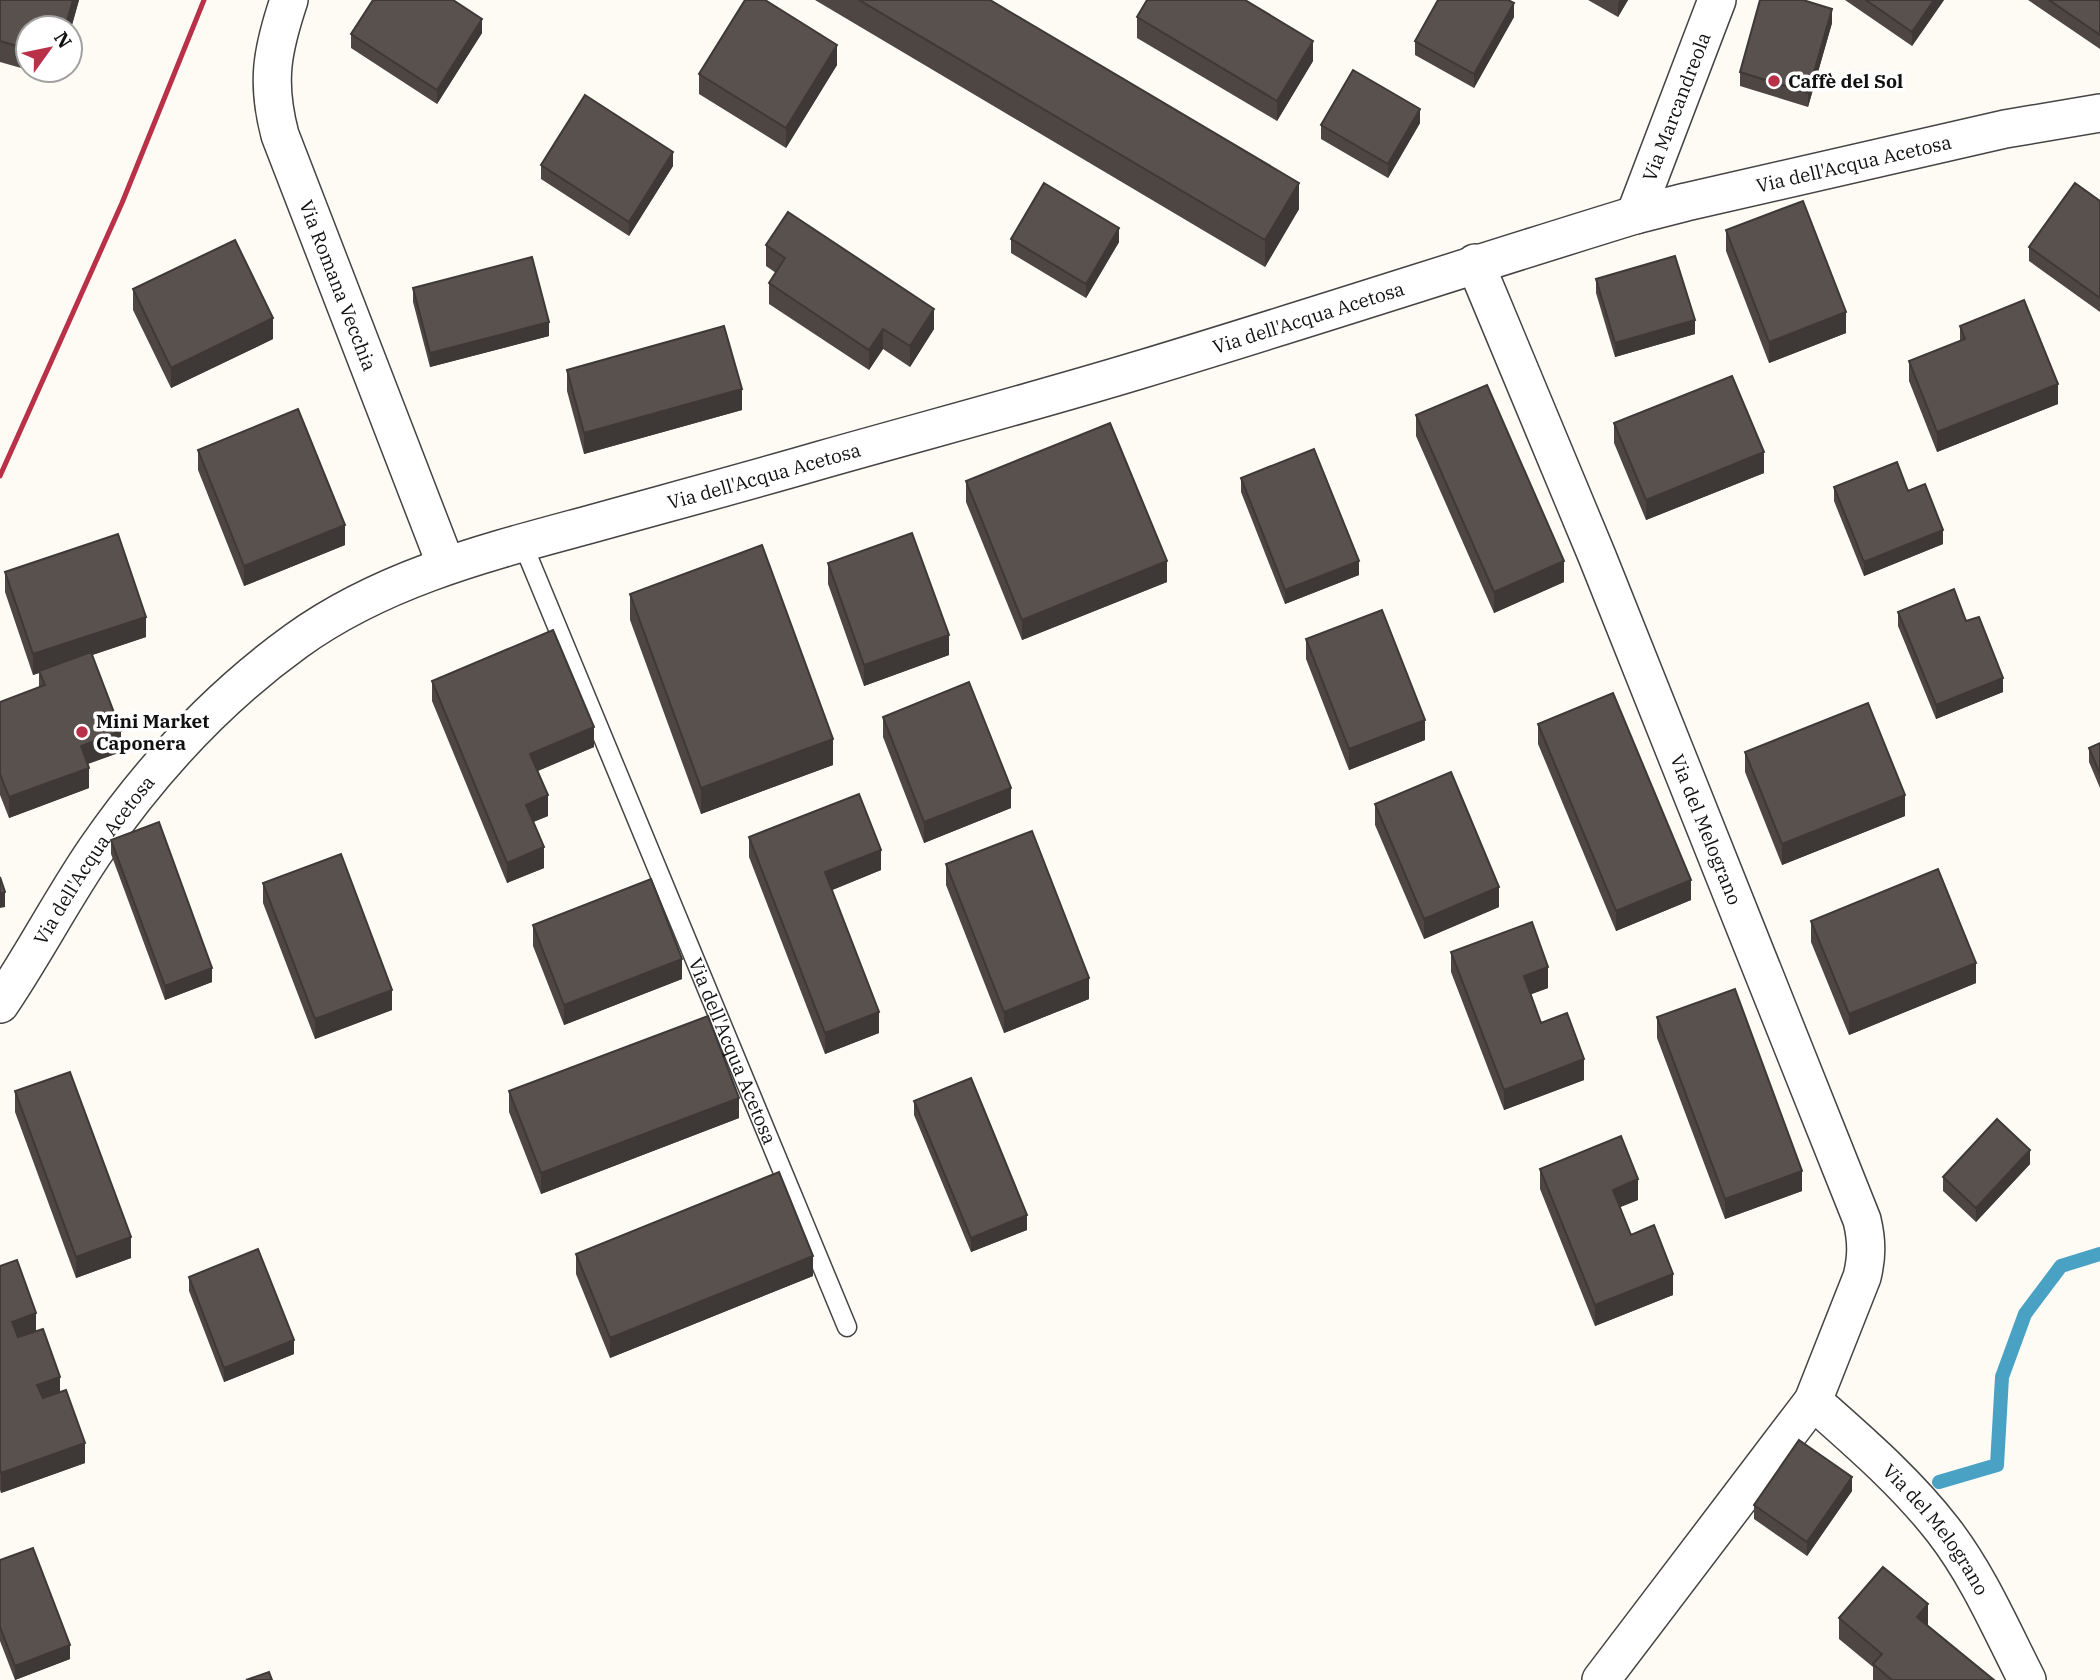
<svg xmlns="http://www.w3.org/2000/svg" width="2100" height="1680" font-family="'IBM Plex Serif',serif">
<rect width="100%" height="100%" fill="#fefbf5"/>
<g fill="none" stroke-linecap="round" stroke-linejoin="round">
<path stroke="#49a2c4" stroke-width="14" d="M1939 1482 1997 1465 2002 1377 2025 1314 2061 1266 2100 1254"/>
<g stroke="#444" stroke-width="21">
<g id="lane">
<path id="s1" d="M522 542 847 1327"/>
</g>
</g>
<g stroke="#444" stroke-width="40">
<g id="street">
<path id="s2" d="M289 0C272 51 266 82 280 135L446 565"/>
<path id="s3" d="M1635 215 1717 0"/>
<path id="s4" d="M1475 263 1597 556 1862 1220C1867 1241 1867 1257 1862 1277L1813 1401C1859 1442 1905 1481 1943 1530 1978 1575 2001 1629 2027 1680"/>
<path id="s5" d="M0 1004C34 954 61 901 95 851 150 771 217 698 296 641 382 579 484 553 584 526 663 504 742 483 821 460 927 430 1033 402 1139 370 1305 320 1469 266 1635 215L1686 202 2005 129 2100 113"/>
<path d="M1601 1680 1813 1401"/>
</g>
</g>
<use href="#lane" stroke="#fff" stroke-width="18"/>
<use href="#street" stroke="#fff" stroke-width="37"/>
<path stroke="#b83148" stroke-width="5" d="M0 476 122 203 204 0"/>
</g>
<path fill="#4d4643" d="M0 0H79L70 32V28H28V70L0 62Z
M815 0H990L1299 209 1265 267Z
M1588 0H1628L1618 17Z
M1845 0H1944L1912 46Z
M2028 0H2100V49Z
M1137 17 1313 61 1277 121 1137 38Z
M1514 17 1474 88 1415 55V41Z
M1832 23 1808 107 1740 86V72Z
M482 33 437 104 351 48V34Z
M837 65 786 148 699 94V74Z
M29 70H59L57 78Z
M1420 123 1388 178 1321 139V125Z
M541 165 673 166 629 236 541 179Z
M2100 201V312L2029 261V247Z
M1726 230 1846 333 1769 363 1726 251Z
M1011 239 1119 242 1086 298 1011 253Z
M766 245 934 329 910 367 883 349 869 370 769 304V283L776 273 766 266Z
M1596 279 1695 334 1615 357 1596 293Z
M413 288 549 336 430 367 413 302Z
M133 289 273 339 171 388 133 310Z
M1960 326 2058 404 1937 452 1909 381V361L1960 341Z
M567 370 742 410 584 454 567 391Z
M1416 415 1564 582 1494 613 1416 436Z
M1614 423 1764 473 1646 520 1614 443Z
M198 450 345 545 244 586 198 470Z
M1241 478 1359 575 1285 604 1241 492Z
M966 481 1167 582 1022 640 966 502Z
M1834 487 1908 491 1943 544 1864 576 1834 501Z
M828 563 949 655 864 686 828 584Z
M5 572 146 637 92 655 121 752 88 764 89 788 9 818 0 795V702L39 687V673L33 675 5 592Z
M630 594 833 765 701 814 630 620Z
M1898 612 1966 621 2003 692 1936 719 1898 626Z
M1306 639 1425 740 1349 770 1306 659Z
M432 681 594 747 538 771 548 816 533 822 544 868 507 883 432 701Z
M883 717 1011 808 924 843 883 737Z
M1538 724 1691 900 1616 931 1538 744Z
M2100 743V788L2089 762V748Z
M1745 752 1905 816 1782 865 1745 772Z
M1375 804 1499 907 1424 939 1375 825Z
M749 837 881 870 832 890 879 1033 825 1054 749 857Z
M111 840 212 982 165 1000 111 854Z
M946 864 1089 999 1004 1033 946 885Z
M263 883 392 1010 315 1039 263 903Z
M1811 921 1976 983 1849 1035 1811 942Z
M533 925 682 979 564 1025 533 946Z
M1451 952 1548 988 1531 994 1541 1023 1584 1080 1504 1110 1451 972Z
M1657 1017 1802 1191 1725 1219 1657 1038Z
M15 1091 131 1258 76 1278 15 1112Z
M509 1091 739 1118 541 1194 509 1112Z
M914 1101 1027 1230 971 1252 914 1115Z
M2030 1164 1976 1222 1943 1191V1177Z
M1540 1169 1638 1200 1620 1207 1631 1235 1673 1295 1595 1326 1540 1189Z
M576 1254 813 1276 610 1358 576 1274Z
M0 1266 36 1331 60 1392 85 1463 1 1493 0 1490Z
M189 1277 294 1354 224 1382 189 1291Z
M1852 1491 1807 1556 1754 1519V1505Z
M0 1560 70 1659 15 1680 0 1641Z
M1839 1618 1928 1625H1927L1994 1680H1873V1667L1839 1639Z"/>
<path fill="#3e3937" d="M73 0H79L70 32V28H65Z
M1620 0H1628L1618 17V3Z
M1934 0H1944L1912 46V32Z
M1514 3V17L1474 88V74Z
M1832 9V23L1808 107V93Z
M482 19V33L437 104V90Z
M1313 41V61L1277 121V101Z
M837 45V65L786 148V128Z
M1420 109V123L1388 178V164Z
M673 152V166L629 236V222Z
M1299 183V209L1265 267V240Z
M1119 228V242L1086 298V284Z
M934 309V329L910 367V346Z
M1846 312V333L1769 363V342Z
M273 318V339L171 388V368Z
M1695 320V334L1615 357V343Z
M549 322V336L430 367V353Z
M883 329V349L869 370V350Z
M2058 384V404L1937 452V432Z
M742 389V410L584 454V433Z
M1764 452V473L1646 520V500Z
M345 525V545L244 586V566Z
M1943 530V544L1864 576V562Z
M1167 561V582L1022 640V620Z
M1359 561V575L1285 604V590Z
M1564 561V582L1494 613V592Z
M146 617V637L33 675V654Z
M949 635V655L864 686V665Z
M2003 678V692L1936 719V705Z
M1425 720V740L1349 770V749Z
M594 727V747L530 774V754Z
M121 731V752L81 766V746Z
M833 739V765L701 814V788Z
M89 768V788L9 818V797Z
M1011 788V808L924 843V822Z
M548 795V816L526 825V805Z
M1905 795V816L1782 865V844Z
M544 847V868L507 883V863Z
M881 850V870L825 893V872Z
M1691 880V900L1616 931V911Z
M1499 887V907L1424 939V919Z
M5 892V907L0 908V894Z
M682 959V979L564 1025V1005Z
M1976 963V983L1849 1035V1014Z
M1548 967V988L1524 997V976Z
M212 968V982L165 1000V986Z
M1089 978V999L1004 1033V1012Z
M392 990V1010L315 1039V1019Z
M879 1012V1033L825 1054V1033Z
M1584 1059V1080L1504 1110V1090Z
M739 1098V1118L541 1194V1173Z
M2030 1150V1164L1976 1222V1208Z
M1802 1171V1191L1725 1219V1199Z
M1638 1179V1200L1613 1210V1190Z
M1027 1215V1230L971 1252V1238Z
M131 1237V1258L76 1278V1257Z
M813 1256V1276L610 1358V1338Z
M1673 1274V1295L1595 1326V1305Z
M36 1313V1333L12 1342V1322Z
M294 1340V1354L224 1382V1368Z
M60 1377V1397L37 1405V1385Z
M85 1443V1463L1 1493V1473Z
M1852 1477V1491L1807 1556V1542Z
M1928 1604V1625L1917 1638V1617Z
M70 1645V1659L15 1680V1666Z"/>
<path fill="#59514e" stroke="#3e3937" stroke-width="2" d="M0 0H73L65 28H28V49L0 41Z
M373 0H453L482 19 437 90 351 34Z
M745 0H765L837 45 786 128 699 74Z
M859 0H990L1299 183 1265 240Z
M1147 0H1245L1313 41 1277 101 1137 17Z
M1438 0H1508L1514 3 1474 74 1415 41Z
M1760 0H1803L1832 9 1808 93 1740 72Z
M1866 0H1934L1912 32Z
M2049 0H2100V35Z
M1353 70 1420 109 1388 164 1321 125Z
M585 95 673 152 629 222 541 165Z
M1044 183 1119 228 1086 284 1011 239Z
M2075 183 2100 201V298L2029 247Z
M1803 201 1846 312 1769 342 1726 230Z
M788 212 934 309 910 346 883 329 869 350 769 283 785 258 766 245Z
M235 240 273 318 171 368 133 289Z
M1675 256 1695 320 1615 343 1596 279Z
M532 257 549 322 430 353 413 288Z
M2024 300 2058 384 1937 432 1909 361 1965 339 1960 326Z
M724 326 742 389 584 433 567 370Z
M1732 376 1764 452 1646 500 1614 423Z
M1487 385 1564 561 1494 592 1416 415Z
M298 409 345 525 244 566 198 450Z
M1110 423 1167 561 1022 620 966 481Z
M1314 449 1359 561 1285 590 1241 478Z
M1897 462 1908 491 1925 484 1943 530 1864 562 1834 487Z
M912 533 949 635 864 665 828 563Z
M118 534 146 617 33 654 5 572Z
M762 545 833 739 701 788 630 594Z
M1954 589 1966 621 1979 617 2003 678 1936 705 1898 612Z
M1382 610 1425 720 1349 749 1306 639Z
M553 630 594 727 530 754 548 795 526 805 544 847 507 863 432 681Z
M91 652 121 731 81 746 89 768 9 797 0 774V702L45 685 39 671Z
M969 682 1011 788 924 822 883 717Z
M1613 693 1691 880 1616 911 1538 724Z
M1868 703 1905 795 1782 844 1745 752Z
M2100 743V774L2089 748Z
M1451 772 1499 887 1424 919 1375 804Z
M859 794 881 850 825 872 879 1012 825 1033 749 837Z
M159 822 212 968 165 986 111 840Z
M1032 831 1089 978 1004 1012 946 864Z
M341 854 392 990 315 1019 263 883Z
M1938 869 1976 963 1849 1014 1811 921Z
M0 877 5 892 0 894Z
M651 879 682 959 564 1005 533 925Z
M1532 922 1548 967 1524 976 1541 1023 1567 1013 1584 1059 1504 1090 1451 952Z
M1735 989 1802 1171 1725 1199 1657 1017Z
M708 1016 739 1098 541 1173 509 1091Z
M70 1072 131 1237 76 1257 15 1091Z
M971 1078 1027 1215 971 1238 914 1101Z
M1997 1119 2030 1150 1976 1208 1943 1177Z
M1621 1136 1638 1179 1613 1190 1631 1235 1654 1225 1673 1274 1595 1305 1540 1169Z
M779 1172 813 1256 610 1338 576 1254Z
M258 1249 294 1340 224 1368 189 1277Z
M17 1260 36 1313 12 1322 18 1337 43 1329 60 1377 37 1385 43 1398 66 1390 85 1443 1 1473 0 1469V1266Z
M1799 1440 1852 1477 1807 1542 1754 1505Z
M33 1548 70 1645 15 1666 0 1627V1560Z
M1883 1567 1928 1604 1917 1617 1994 1680H1892L1873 1664 1882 1654 1839 1618Z
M269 1672 272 1680H246Z"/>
<g fill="#b83148" stroke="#fff" stroke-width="2.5">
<circle cx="1774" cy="81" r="7"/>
<circle cx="82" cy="732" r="7"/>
</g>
<g text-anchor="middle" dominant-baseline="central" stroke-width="7" stroke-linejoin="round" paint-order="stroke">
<g font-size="19" font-weight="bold" fill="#111" stroke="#fff" text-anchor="start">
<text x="1788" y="81">Caffè del Sol</text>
<text x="96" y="721">Mini Market<tspan x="96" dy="22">Caponera</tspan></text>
</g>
<g font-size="19" fill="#111" stroke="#fff">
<text stroke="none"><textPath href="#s3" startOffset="116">Via Marcandreola</textPath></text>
<text stroke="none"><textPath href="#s5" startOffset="2105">Via dell'Acqua Acetosa</textPath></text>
<text stroke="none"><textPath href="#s2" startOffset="299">Via Romana Vecchia</textPath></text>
<text stroke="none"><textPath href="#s5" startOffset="1538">Via dell'Acqua Acetosa</textPath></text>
<text stroke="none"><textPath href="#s5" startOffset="971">Via dell'Acqua Acetosa</textPath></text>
<text stroke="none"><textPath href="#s4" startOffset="612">Via del Melograno</textPath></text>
<text stroke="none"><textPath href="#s5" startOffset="172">Via dell'Acqua Acetosa</textPath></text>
<text stroke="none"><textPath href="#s1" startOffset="551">Via dell'Acqua Acetosa</textPath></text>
<text stroke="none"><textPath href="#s4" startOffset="1402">Via del Melograno</textPath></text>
</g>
</g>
<g transform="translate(49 49) rotate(57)"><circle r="33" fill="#ffffff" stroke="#a0a0a0" stroke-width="2"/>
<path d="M0-5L12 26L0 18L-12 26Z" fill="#b83148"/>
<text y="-10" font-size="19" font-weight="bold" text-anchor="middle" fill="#111111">N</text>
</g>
</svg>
